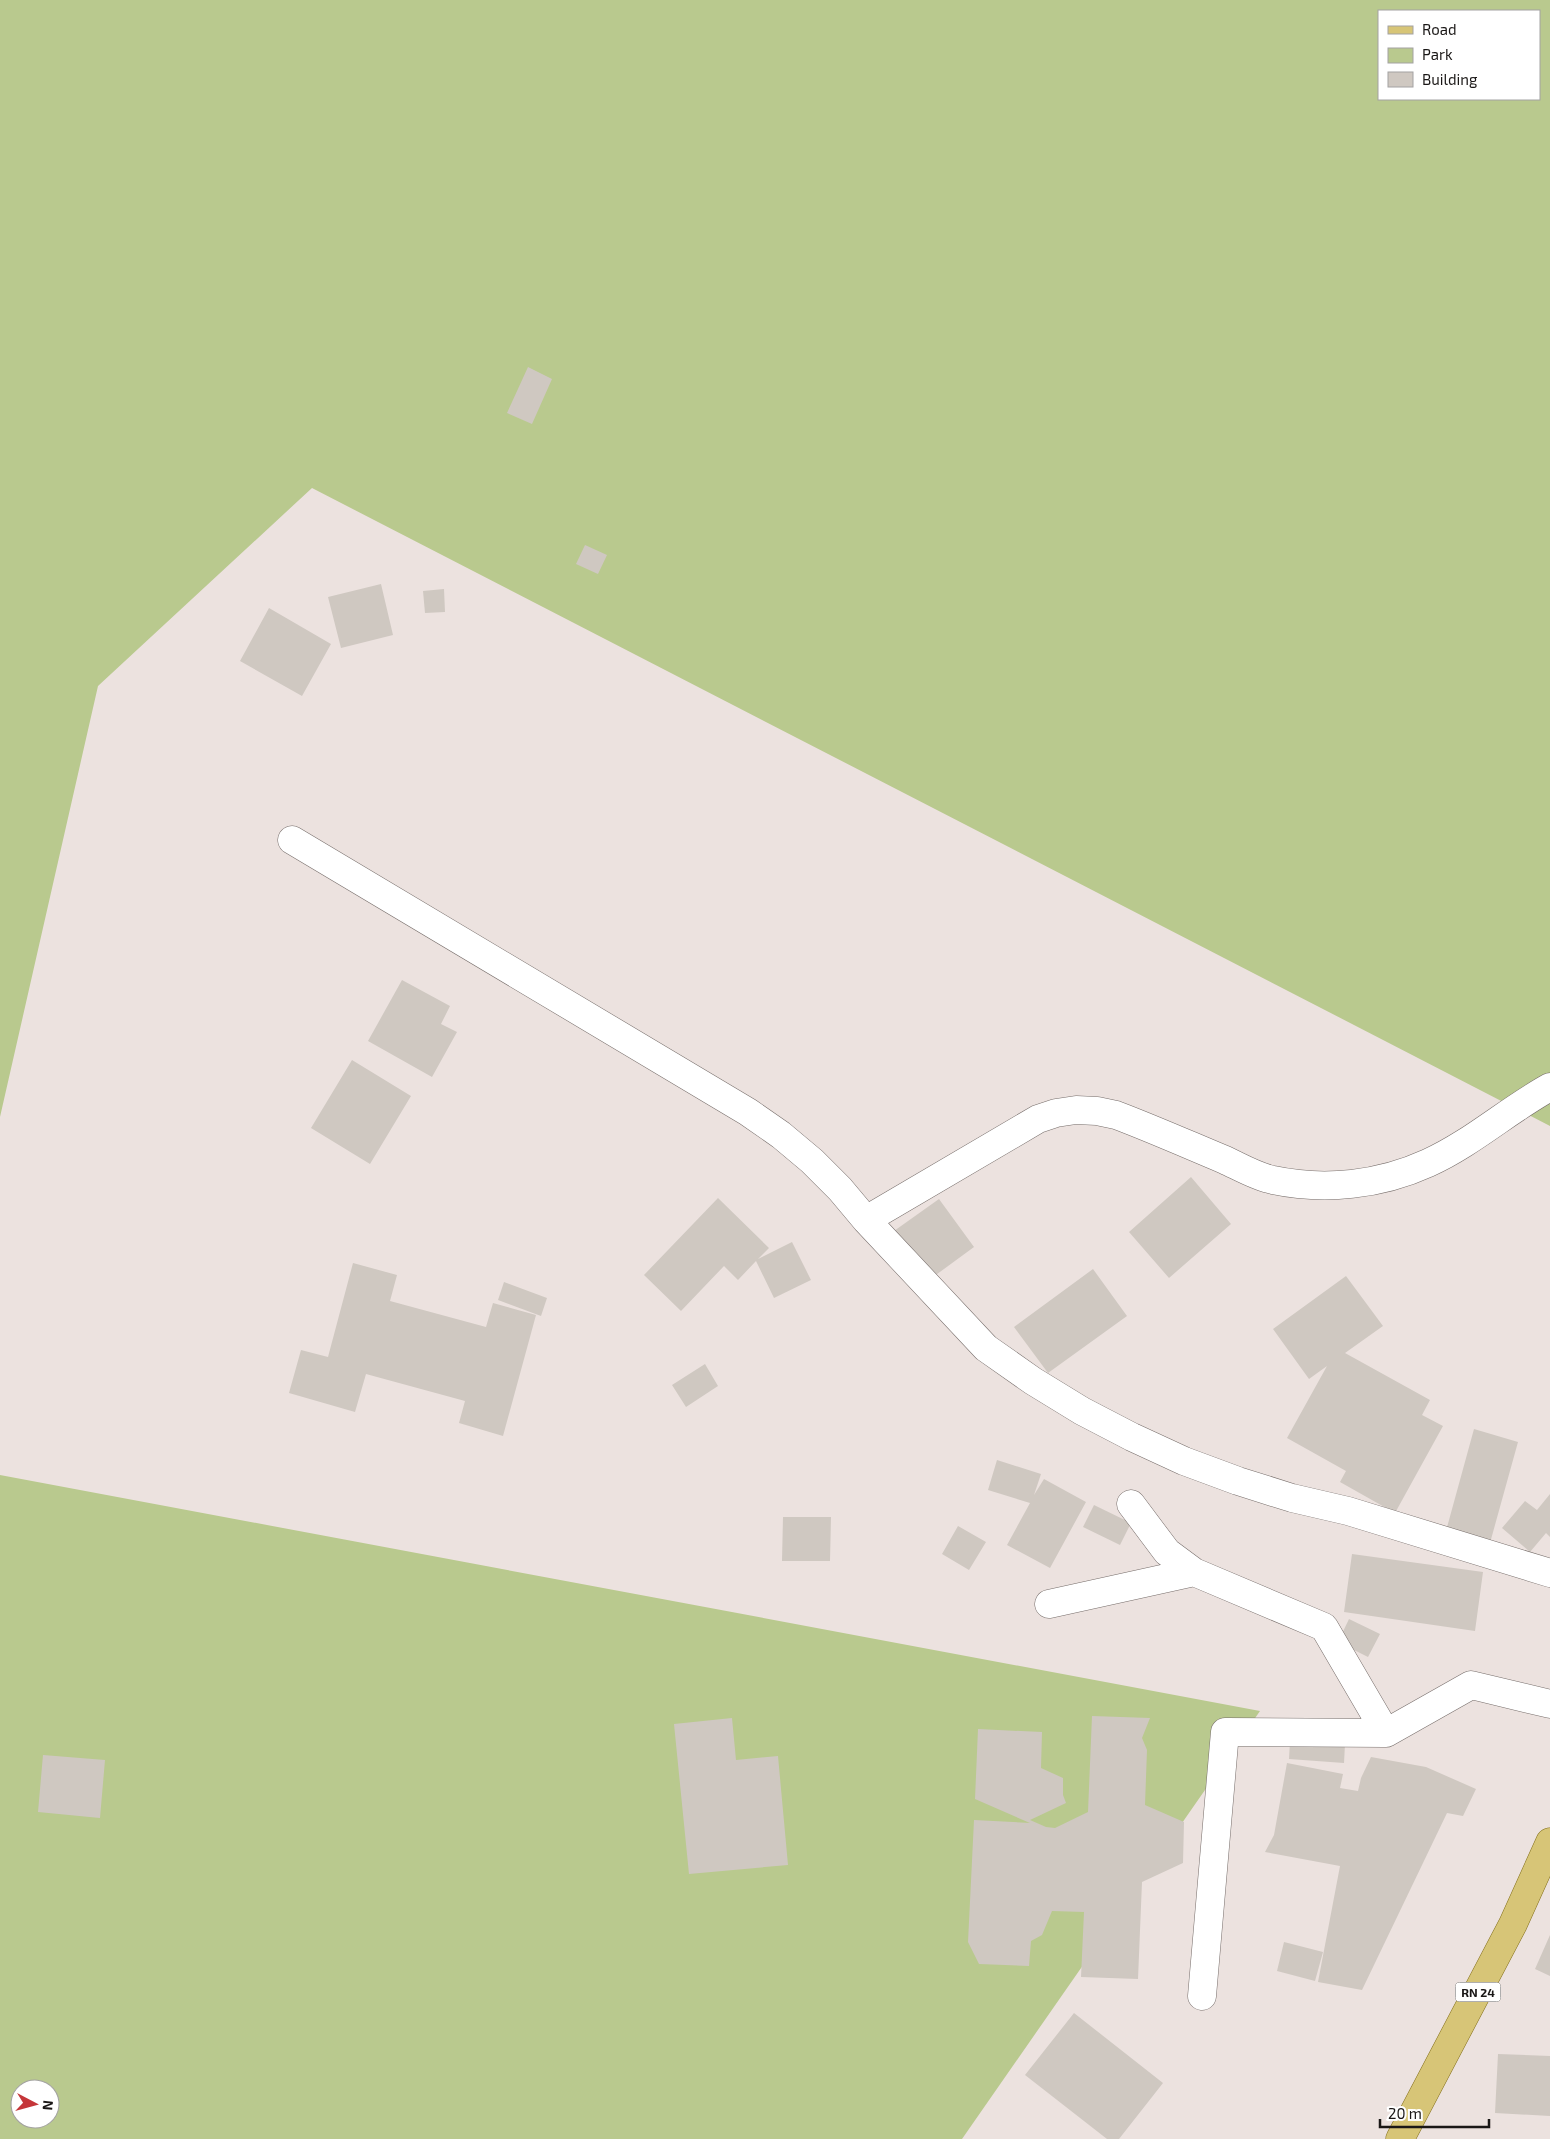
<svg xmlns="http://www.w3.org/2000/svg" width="1550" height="2139" font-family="'Exo 2',sans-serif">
<rect width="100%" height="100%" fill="#ece2df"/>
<path fill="#b9c98e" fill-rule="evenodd" d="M0 0H1550V1126L312 488 98 686 0 1117ZM1379 11H1539V99H1379Z
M0 1475 1260 1711 962 2139H0ZM20 2089H50V2119H20Z"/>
<path fill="#cfc8c1" d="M528 367 552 379 532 424 507 413Z
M585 545 607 555 598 574 576 564Z
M381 584 393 635 341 648 328 597Z
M444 589 445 612 425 613 423 591Z
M269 608 331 644 302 696 240 661Z
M402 980 450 1006 441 1024 457 1032 432 1077 368 1041Z
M352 1060 411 1096 370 1164 311 1128Z
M1191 1177 1231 1224 1169 1278 1129 1232Z
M718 1198 769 1248 758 1259 792 1242 811 1280 774 1298 756 1261 738 1280 724 1266 681 1311 644 1275Z
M939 1199 974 1247 929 1280 894 1231Z
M353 1263 397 1275 390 1301 486 1327 493 1303 536 1315 503 1436 459 1423 465 1401 366 1374 355 1412 289 1393 301 1350 328 1357Z
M1093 1269 1127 1316 1048 1373 1014 1327Z
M1346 1276 1383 1326 1345 1353 1430 1400 1422 1415 1443 1426 1395 1513 1340 1482 1346 1471 1287 1438 1327 1366 1309 1379 1273 1329Z
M504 1282 547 1298 541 1316 498 1300Z
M705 1364 718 1386 686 1407 672 1385Z
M1474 1429 1518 1442 1490 1543 1446 1531Z
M997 1460 1041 1474 1034 1495 1044 1479 1086 1502 1050 1568 1007 1545 1030 1503 988 1490Z
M1550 1494V1537L1546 1533 1530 1552 1502 1528 1525 1501 1537 1510Z
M1094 1505 1131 1523 1120 1545 1083 1527Z
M783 1517H831L830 1561H782Z
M958 1526 986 1542 969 1570 942 1554Z
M1352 1554 1483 1572 1475 1631 1344 1612Z
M1349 1619 1380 1634 1368 1657 1338 1642Z
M1092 1716 1150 1718 1142 1738 1147 1750 1145 1805 1184 1822 1183 1863 1142 1882 1138 1979 1081 1977 1084 1912 1052 1911 1042 1935 1031 1941 1029 1966 979 1964 968 1942 974 1820 1030 1823 975 1799 978 1729 1042 1732 1041 1768 1063 1778V1795L1066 1803 1030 1820 1046 1827 1055 1828 1088 1812Z
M732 1718 736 1760 778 1756 788 1865 689 1874 674 1724Z
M1290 1741 1345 1744 1344 1763 1289 1759Z
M43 1755 105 1760 100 1818 38 1812Z
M1371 1757 1426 1767 1476 1789 1463 1816 1447 1813 1362 1990 1318 1982 1340 1866 1265 1852 1274 1835 1287 1763 1343 1774 1340 1788 1358 1791 1361 1778Z
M1550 1935V1976L1535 1969Z
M1284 1942 1323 1952 1315 1981 1277 1971Z
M1074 2013 1163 2083 1119 2139H1107L1025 2075Z
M1498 2054 1550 2056V2116L1495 2113Z"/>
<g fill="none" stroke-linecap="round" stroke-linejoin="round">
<g stroke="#766d6a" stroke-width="29">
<path id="street" d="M292 840 748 1112 781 1135 812 1161 840 1189 866 1220 986 1348 1033 1381 1082 1411 1132 1437 1184 1461 1238 1481 1292 1498 1348 1511 1550 1573
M866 1220 1038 1119 1056 1113 1076 1110 1097 1111 1116 1115C1153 1129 1189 1145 1225 1160 1240 1167 1257 1177 1273 1180 1325 1191 1380 1185 1428 1163 1472 1143 1508 1110 1550 1087
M1131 1504 1167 1552 1194 1572
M1049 1604 1194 1572 1324 1627 1386 1733
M1202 1996 1225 1732 1386 1733 1471 1685 1550 1704"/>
</g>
<g stroke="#836f1a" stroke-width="29">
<path id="primary" d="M1400 2139 1513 1924 1550 1842"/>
</g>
<use href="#street" stroke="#fff" stroke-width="28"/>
<use href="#primary" stroke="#d7c577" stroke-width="28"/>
</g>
<g text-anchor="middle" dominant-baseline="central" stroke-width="4" stroke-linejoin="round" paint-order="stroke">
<rect fill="#fff" stroke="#5f5d5c" stroke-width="1" x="1455.5" y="1982.5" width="45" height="19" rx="4"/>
<g font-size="12" font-weight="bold" fill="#1a1716">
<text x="1478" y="1992">RN 24</text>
</g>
</g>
<rect x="1378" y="10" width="162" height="90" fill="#ffffff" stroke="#a3a2a2"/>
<rect x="1388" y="26" width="25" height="8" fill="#d7c577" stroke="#a3a2a2"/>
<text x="1422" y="35" font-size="15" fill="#1a1716">Road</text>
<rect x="1388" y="48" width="25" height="15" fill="#b9c98e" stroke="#a3a2a2"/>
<text x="1422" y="60" font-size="15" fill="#1a1716">Park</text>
<rect x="1388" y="72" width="25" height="15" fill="#cfc8c1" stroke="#a3a2a2"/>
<text x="1422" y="85" font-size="15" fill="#1a1716">Building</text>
<g transform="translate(35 2104) rotate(96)"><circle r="24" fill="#ffffff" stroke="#a3a2a2"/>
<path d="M0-4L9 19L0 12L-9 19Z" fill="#c53639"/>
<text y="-8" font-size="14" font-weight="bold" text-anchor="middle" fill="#1a1716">N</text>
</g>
<path d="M1380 2119v8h109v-8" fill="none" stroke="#1a1716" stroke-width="2.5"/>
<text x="1388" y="2119" font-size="15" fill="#1a1716" stroke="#ffffff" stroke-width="4" paint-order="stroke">20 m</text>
</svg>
